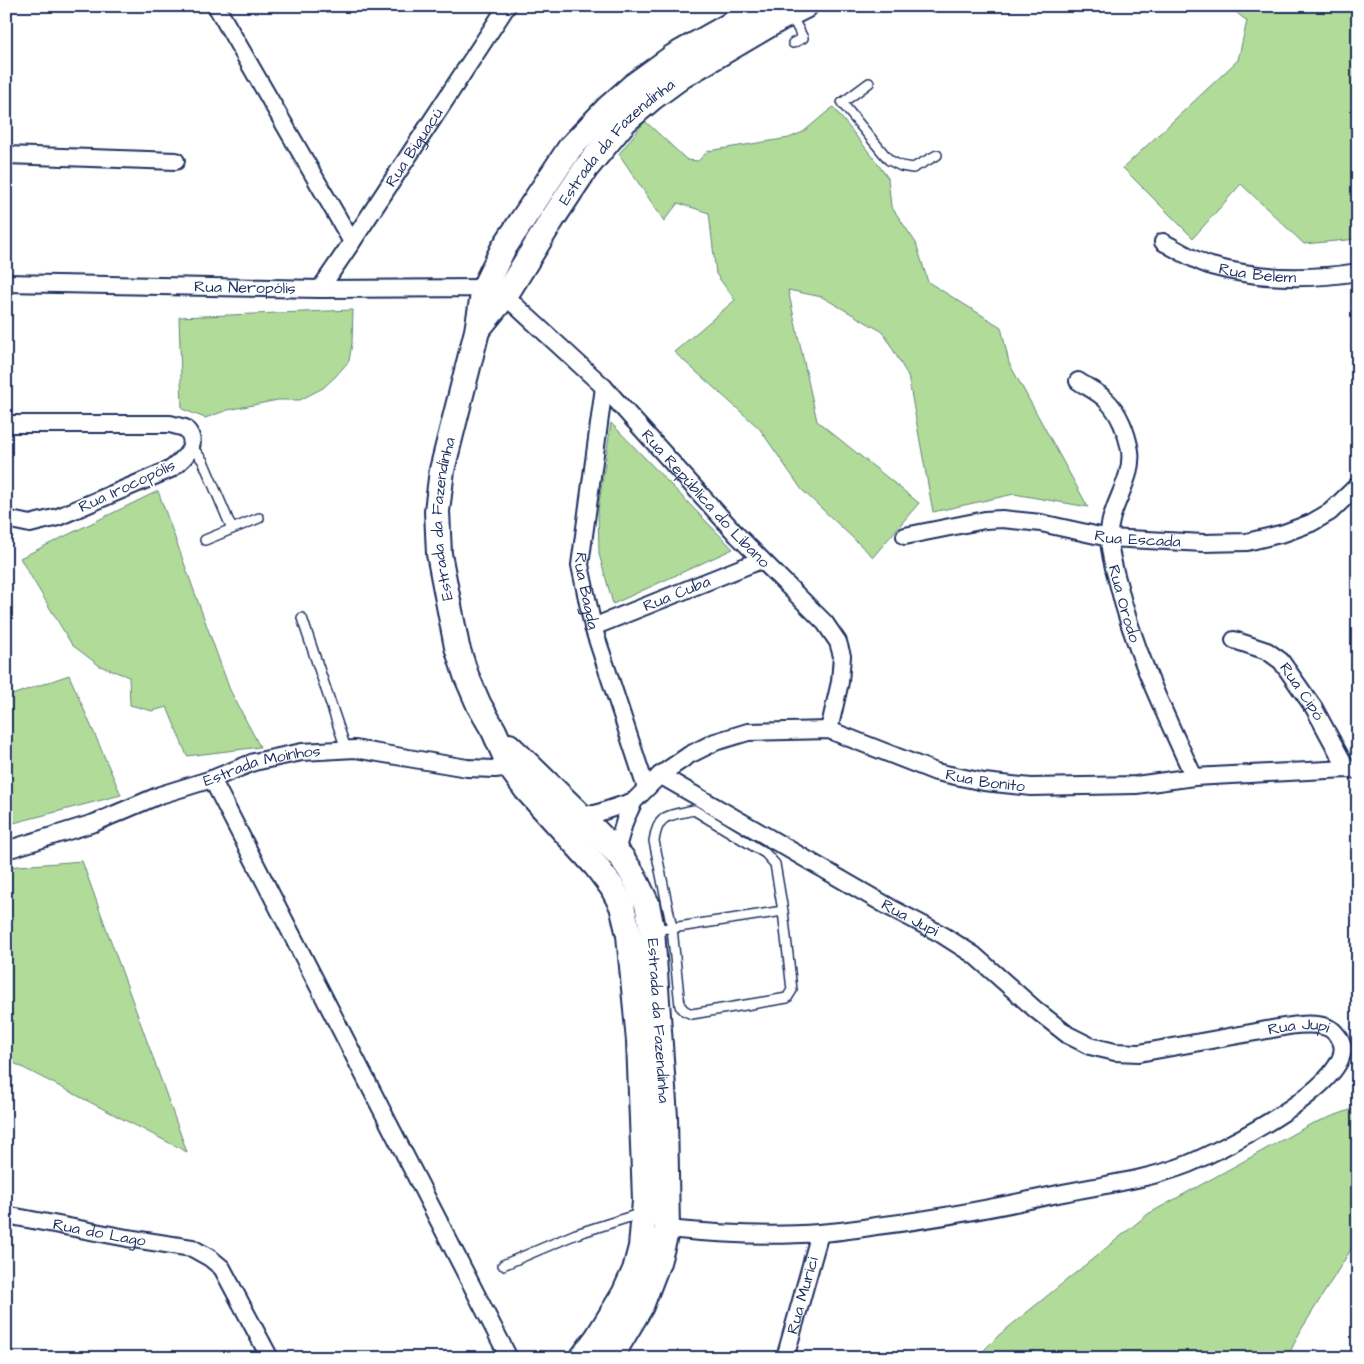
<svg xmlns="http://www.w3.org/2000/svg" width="1364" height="1364" font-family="'Architects Daughter',sans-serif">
<rect width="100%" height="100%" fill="#fff"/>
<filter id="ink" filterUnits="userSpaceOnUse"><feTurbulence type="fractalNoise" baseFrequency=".02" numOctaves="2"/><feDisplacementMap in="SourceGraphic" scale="10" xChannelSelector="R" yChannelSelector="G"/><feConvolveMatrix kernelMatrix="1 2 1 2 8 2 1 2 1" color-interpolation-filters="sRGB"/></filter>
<g filter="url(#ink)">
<path fill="#b0db99" stroke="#66857c" d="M1228 6H1358V239L1304 244 1241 184 1193 238 1123 168 1238 60 1247 21Z
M833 107 872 156 888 178 891 206 916 243 928 282 1001 327 1009 363 1088 507 1014 494 933 512 908 376 883 332 822 297 788 290 817 421 919 503 873 557 802 490 759 428 674 352 735 300 716 274 709 213 678 203 664 221 619 154 645 121 687 160 698 161 708 151 789 138 803 132Z
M353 310 352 343 349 361 335 377 323 388 300 400H278L228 410 205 418 182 409 179 317Z
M611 423 733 549 613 604 599 554 598 510Z
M158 491 230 690 260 747 187 756 167 707 152 711 130 705 129 677 100 666 72 645 20 558Z
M69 675 121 795 6 825V697Z
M82 861 187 1152 6 1059V867Z
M1358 1107V1238L1301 1330 1287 1358H976L999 1335 1148 1214 1311 1124Z"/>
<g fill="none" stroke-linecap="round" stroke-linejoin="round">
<g stroke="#1b2f5e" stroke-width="12">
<path id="service" d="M791 15 803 38 793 43
M869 83 842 103 889 160 901 166 913 168 937 155
M192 447 203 461 232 529
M205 540 259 518
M302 618 346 749
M653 929 672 928 680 1006 685 1011 692 1014 787 998 792 990 783 911 775 864 765 853 694 810C669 816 658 813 654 841L672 928 783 911
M503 1265 576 1234 642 1213"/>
</g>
<g stroke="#1b2f5e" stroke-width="20">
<g id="minor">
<path d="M216 6 352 242"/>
<path d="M6 155 176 161"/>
<path id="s1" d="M1163 242C1178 250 1195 261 1211 266 1258 279 1310 280 1358 272"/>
<path id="s2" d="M6 283 320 289 484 288 505 296 604 387 737 535 825 623 838 642 842 656 840 682 829 730"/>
<path id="s3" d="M320 289 352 242 507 6"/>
<path id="s4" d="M1078 381C1087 387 1098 392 1106 400 1119 412 1127 433 1130 451 1134 481 1107 508 1109 539 1110 554 1114 569 1118 583 1134 651 1165 714 1194 777"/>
<path id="s5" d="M604 387 580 565 593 627 646 788"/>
<path d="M6 424H170L185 428C201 444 185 458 171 469L58 517 30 524 6 519"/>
<path id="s6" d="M905 536 985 520 1002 519 1041 523 1109 538 1204 543 1247 542 1284 533 1311 523 1330 512 1358 485"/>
<path id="s7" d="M593 627 761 560"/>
<path id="s8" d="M1234 640 1267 651 1281 661 1314 708 1347 769"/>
<path id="s9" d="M660 775 891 908 941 934 974 955 1036 1010 1068 1035 1090 1046 1115 1052 1139 1053C1178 1046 1217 1039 1256 1032 1275 1029 1308 1020 1326 1027 1333 1029 1336 1034 1340 1039 1364 1080 1217 1152 1188 1164 1147 1180 1101 1185 1058 1194 998 1207 937 1219 876 1226 857 1229 838 1232 819 1233 768 1237 717 1234 667 1229"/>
<path d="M212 779 509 1358"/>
<path d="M579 814H595L634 801"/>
<path id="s10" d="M6 848H13L94 823 160 795 212 779 254 762 302 752 355 749 467 768 495 769 519 766"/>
<path id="s11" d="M616 851 625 820 634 801 660 775 689 755 715 742 748 732 829 730 936 772 984 782 1031 787 1136 785 1194 777 1347 769 1358 770"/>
<path id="s12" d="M6 1215 127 1238 192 1248 210 1258 222 1268 270 1358"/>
<path id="s13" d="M785 1358 820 1233"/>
</g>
</g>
<g stroke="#1b2f5e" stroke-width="28">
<g id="secondary">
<path id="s14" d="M478 329 505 296 553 218 586 168 625 121 652 98 682 76 779 19 805 6"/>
<path id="s15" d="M509 746 579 814 622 858 633 875 647 904 652 929 665 1117 667 1229 658 1262 641 1306 610 1358"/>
<path id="s16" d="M582 1358 597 1338 624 1294 635 1270 641 1247 645 1201 644 1172 639 1041 629 935 622 906 612 887 596 866 526 789 510 767 494 731 479 705 466 675 457 647 439 554 437 511 442 470 477 331 484 288 503 249 570 148 608 108 633 86 673 57 764 6"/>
</g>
</g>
<use href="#service" stroke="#fff" stroke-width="9"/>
<use href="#minor" stroke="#fff" stroke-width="16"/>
<use href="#secondary" stroke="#fff" stroke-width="24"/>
</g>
</g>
<g text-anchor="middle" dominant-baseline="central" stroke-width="4" stroke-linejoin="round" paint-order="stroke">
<g font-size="16" fill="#1b2f5e" stroke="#fff">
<text stroke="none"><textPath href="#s14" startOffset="234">Estrada da Fazendinha</textPath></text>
<text stroke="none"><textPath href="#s3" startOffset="170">Rua Biguaçú</textPath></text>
<text stroke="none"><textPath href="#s1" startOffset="101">Rua Belem</textPath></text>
<text stroke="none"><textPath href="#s2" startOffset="239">Rua Neropólis</textPath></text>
<text transform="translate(127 486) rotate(-25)">Rua Irocopólis</text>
<text stroke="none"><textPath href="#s2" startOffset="786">Rua República do Libano</textPath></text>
<text stroke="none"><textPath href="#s16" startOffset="910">Estrada da Fazendinha</textPath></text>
<text stroke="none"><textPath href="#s6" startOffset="236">Rua Escada</textPath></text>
<text stroke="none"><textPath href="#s5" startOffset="206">Rua Bagda</textPath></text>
<text stroke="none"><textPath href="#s7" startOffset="90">Rua Cuba</textPath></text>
<text stroke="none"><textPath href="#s4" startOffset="249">Rua Orodo</textPath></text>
<text stroke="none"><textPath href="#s8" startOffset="89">Rua Cipó</textPath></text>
<text stroke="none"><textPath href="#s10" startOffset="270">Estrada Moinhos</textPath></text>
<text stroke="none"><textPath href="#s11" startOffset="435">Rua Bonito</textPath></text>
<text stroke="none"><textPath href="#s9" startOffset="288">Rua Jupi</textPath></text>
<text stroke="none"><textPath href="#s15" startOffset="329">Estrada da Fazendinha</textPath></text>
<text stroke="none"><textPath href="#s9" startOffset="722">Rua Jupi</textPath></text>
<text stroke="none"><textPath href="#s12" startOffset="95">Rua do Lago</textPath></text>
<text stroke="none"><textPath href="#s13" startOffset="65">Rua Murici</textPath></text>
</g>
</g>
<rect width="1364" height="1364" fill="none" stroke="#fff" stroke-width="25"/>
<rect x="12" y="12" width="1339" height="1339" fill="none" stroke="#1b2f5e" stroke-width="2" filter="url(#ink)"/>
</svg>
